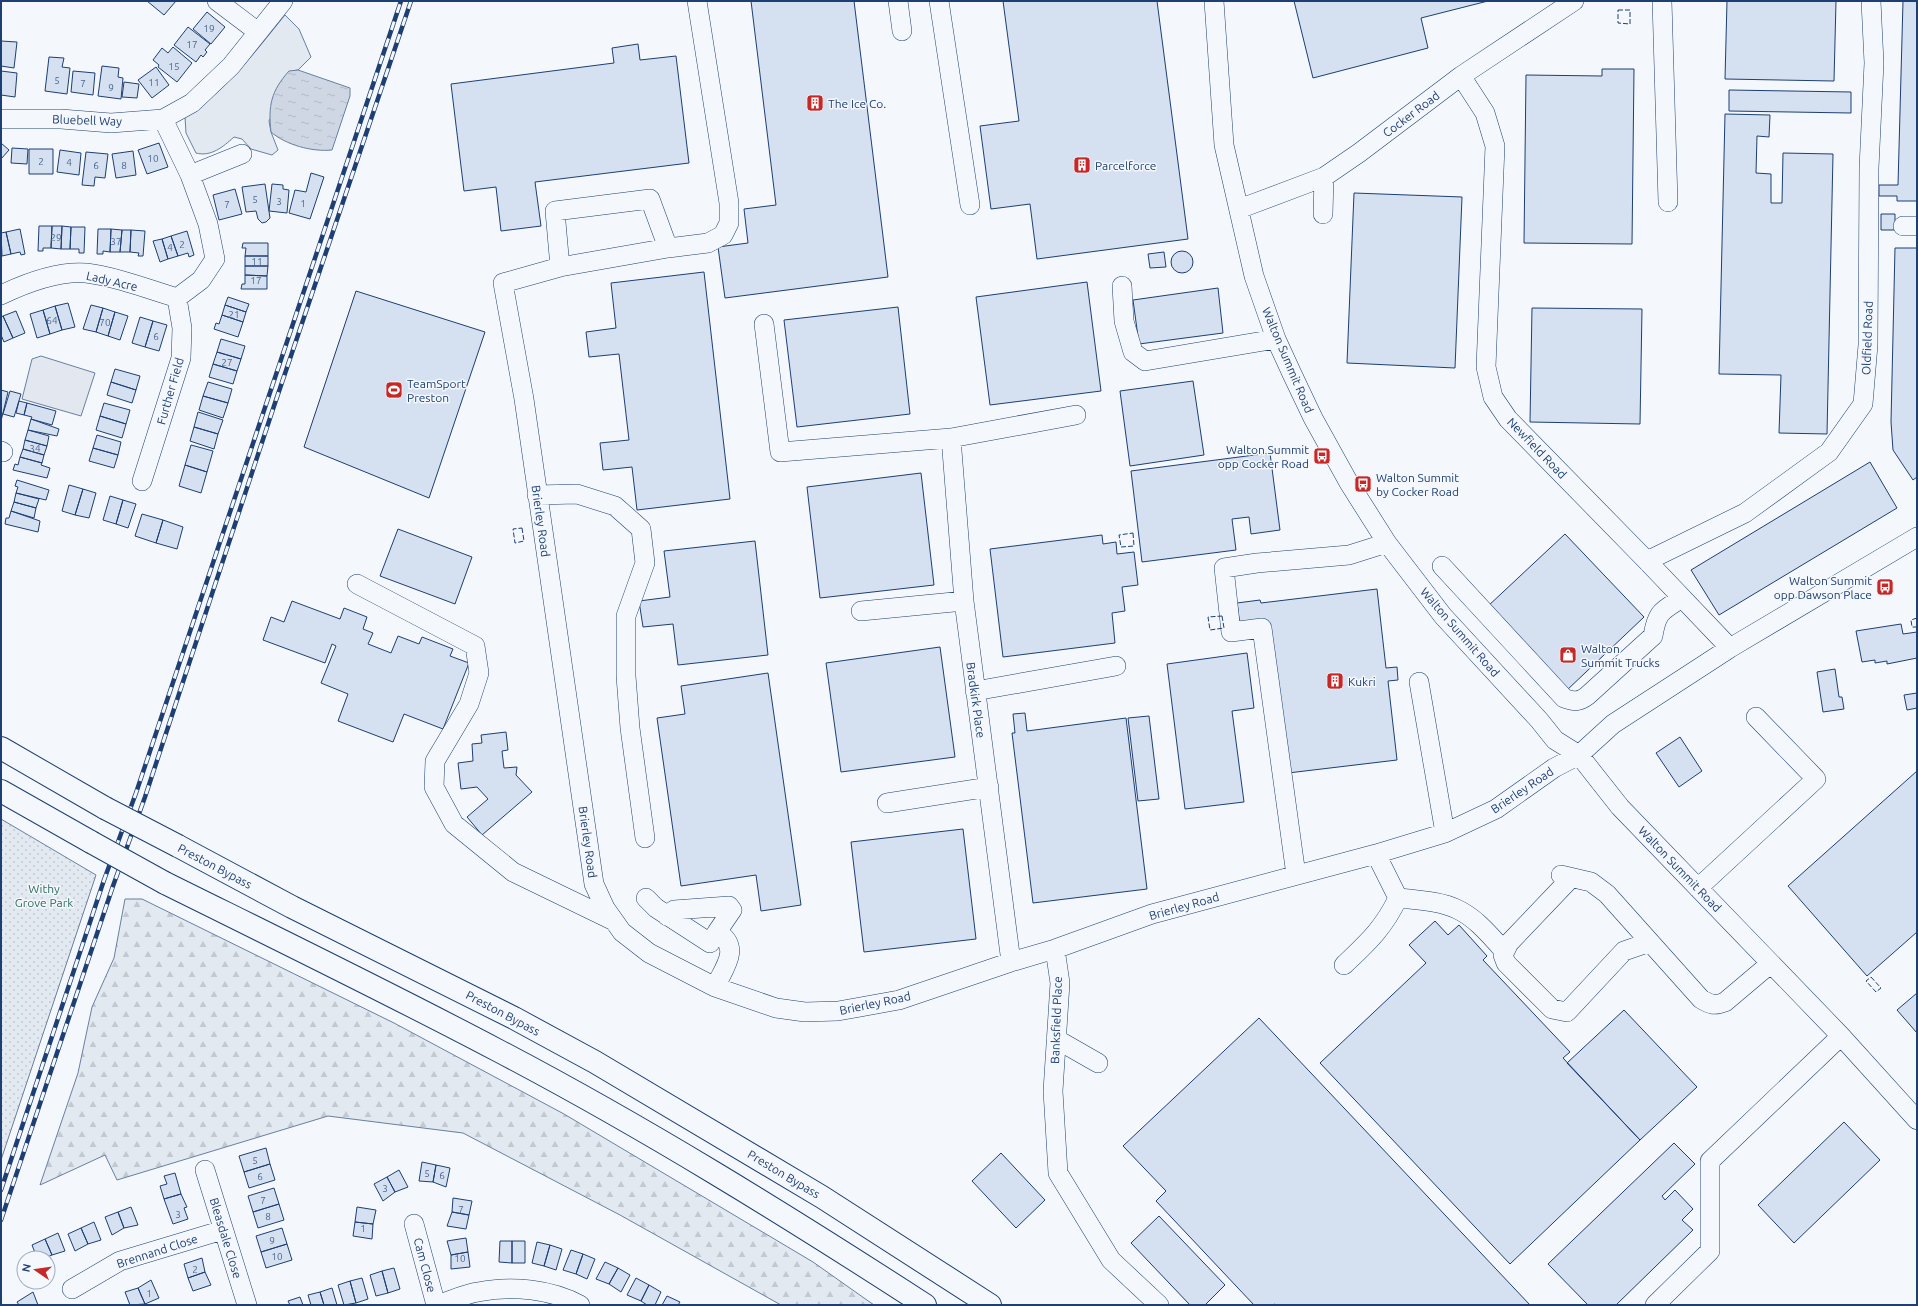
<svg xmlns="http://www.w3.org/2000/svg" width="1918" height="1306" font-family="Ubuntu,sans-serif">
<defs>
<pattern id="forest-firs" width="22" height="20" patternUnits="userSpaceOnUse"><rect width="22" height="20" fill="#e3e9f0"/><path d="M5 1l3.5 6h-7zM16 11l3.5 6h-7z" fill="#c2c9d1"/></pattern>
<pattern id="park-dots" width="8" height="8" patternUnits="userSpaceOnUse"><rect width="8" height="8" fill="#e3e9f0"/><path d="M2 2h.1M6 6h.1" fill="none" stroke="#c2c9d1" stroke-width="1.8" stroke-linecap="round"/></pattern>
<pattern id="water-ripples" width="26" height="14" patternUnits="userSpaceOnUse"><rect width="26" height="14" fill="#cfd7e4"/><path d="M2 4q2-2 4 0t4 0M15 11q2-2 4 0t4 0" fill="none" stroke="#b1bac7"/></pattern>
</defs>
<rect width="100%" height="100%" fill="#f4f7fb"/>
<path fill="#e3e9f0" stroke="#687fa3" d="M285 15 299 29 311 57 298 70 292 71 269 121 271 132 278 150 272 155 251 149 242 139 234 137C223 147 211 157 196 153L186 133 185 117C227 90 254 53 285 15Z"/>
<path fill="url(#forest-firs)" stroke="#687fa3" d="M125 899H142L394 1023 564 1114 813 1262 874 1305H781L620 1215 463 1133 328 1116 117 1180 105 1155 40 1185 78 1073 92 1007 114 958Z"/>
<path fill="url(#park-dots)" stroke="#687fa3" d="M1 819 96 875 1 1160Z"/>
<path fill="#e3e8f0" stroke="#687fa3" d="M41 356 95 373 81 416 22 399 32 359Z"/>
<path fill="url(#water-ripples)" stroke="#687fa3" d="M298 70 350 88V96L332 150C312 152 286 145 271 132 268 106 271 91 289 71Z"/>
<path fill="#d5e0f0" stroke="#1d3f73" d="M147 1H176L164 15Z
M751 1H854L888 277 725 298 718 247 748 243 744 209 776 205Z
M1003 1H1157L1188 239 1037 259 1030 204 991 209 980 126 1019 121Z
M1294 1H1488L1421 18 1428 48 1313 78Z
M1727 1H1836L1834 81 1725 79Z
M1903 1H1917V201H1897V196H1879V185H1898Z
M207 12 225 27 211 44 193 29Z
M188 27 210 44 205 50 207 52 203 57 201 55 196 62 174 45Z
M1 41 17 42 14 68 1 66Z
M638 44 640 60 676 56 689 163 535 182 541 226 501 231 496 187 464 191 451 84 614 63 612 48Z
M173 47 192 63 177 82 158 67 159 65 153 60 162 48 168 53Z
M49 57 64 58 62 67 70 68 67 94 45 91Z
M102 66 119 68 118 77 123 78 121 99 98 96Z
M156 67 169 85 152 98 138 80Z
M1602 69H1634L1632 244 1524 243 1526 75 1602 76Z
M1 71 17 73 15 97 1 95Z
M73 71 95 73 93 95 71 92Z
M124 82 139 84 137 98 122 97Z
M1729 90 1851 92V113L1729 111Z
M1725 114 1770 115 1769 137 1757 136 1756 173 1771 174V203H1782L1783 153 1833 154 1827 434 1779 433 1781 375 1719 374Z
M1 143 9 150 1 159Z
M159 143 168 167 147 174 138 150Z
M12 148 28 149 27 164 11 163Z
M29 149H53V174H29Z
M60 150 81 153 79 175 57 172Z
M133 151 136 175 116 178 112 154Z
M86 152 108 154 105 178 95 177 94 186 82 185Z
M311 173 324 177 310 219 289 213 295 190 306 192Z
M265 184 270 218 266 222 262 223 258 219 256 211 246 212 242 187Z
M272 184 283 185V189L289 190 287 213 269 211Z
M235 189 242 214 219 220 213 195Z
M1354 193 1462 197 1455 368 1347 363Z
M1881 214H1895V230H1881Z
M39 226H52L51 248H43V251H38Z
M52 226H62L61 249 51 248Z
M62 226 71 227 70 249H61Z
M71 227H85L84 253H79V249H70Z
M20 229 25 254 21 255 20 252 11 254 6 232Z
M98 229H111L110 252 103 251V254H97Z
M111 229 122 230 120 252H110Z
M122 230H131L130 252H120Z
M131 230 145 231 143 256H138L139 253 130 252Z
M187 231 194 255 189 257 188 253 178 256 171 236Z
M6 232 11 254 2 256 1 233Z
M171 236 178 256 168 259 162 239Z
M162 239 168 259 160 262 153 241Z
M243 243H268V256H245L246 248H242Z
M1895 248H1917V477L1913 480 1893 450 1891 422Z
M1171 262a11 11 0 1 1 22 0a11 11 0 1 1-22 0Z
M1164 252 1166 267 1150 268 1148 254Z
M245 256H268V266H245Z
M245 266H268L267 276 245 275Z
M704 272 730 499 637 510 632 467 603 470 600 443 629 440 619 354 589 357 586 332 616 328 611 283Z
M245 275 267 276V289H241L242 284H245Z
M1087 282 1101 391 990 405 976 297Z
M1218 288 1223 333 1139 344 1133 300Z
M356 291 485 332 429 498 304 447Z
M228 297 249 304 246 312 225 305Z
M68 303 75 327 62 330 55 306Z
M91 305 103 308 96 332 83 329Z
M225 305 246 312 243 322 222 315Z
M55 306 62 330 50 334 43 310Z
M898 307 910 414 797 427 784 320Z
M103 308 115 312 108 336 96 332Z
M1532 308 1642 309 1640 424 1530 422Z
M43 310 50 334 37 338 30 314Z
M16 311 25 333 13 338 3 316Z
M115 312 128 316 120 340 108 336Z
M222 315 243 322 238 337 214 329 216 323 219 324Z
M3 316 13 338 4 342 1 335V317Z
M140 317 153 321 145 347 132 343Z
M153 321 167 325 159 351 145 347Z
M221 339 245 346 241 359 217 352Z
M217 352 241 359 237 371 213 364Z
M213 364 237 371 233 384 209 377Z
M115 369 140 376 136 390 111 382Z
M1193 381 1204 455 1130 466 1120 391Z
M111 382 136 390 132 403 107 395Z
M208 382 232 389 228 403 203 396Z
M1 390 8 392 1 421Z
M10 391 21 394 14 417 3 414Z
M203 396 228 403 223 418 199 410Z
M19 401 27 403 24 415 16 413Z
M27 403 56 411 52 425 31 419 32 417 24 415Z
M104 403 130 410 126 424 100 416Z
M198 412 223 420 218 434 194 427Z
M100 416 126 424 122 438 96 430Z
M31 419 59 429 57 436 28 430Z
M194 427 218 434 214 449 190 441Z
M28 430 49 436 47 446 25 440Z
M97 435 121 442 118 455 93 448Z
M25 440 47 446 44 455 23 449Z
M191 445 213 451 207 472 185 465Z
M93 448 118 455 114 468 89 461Z
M23 449 44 455 42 463 20 457Z
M1270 453 1280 530 1251 534 1249 517 1232 519 1236 550 1142 562 1131 471Z
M20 457 42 463 41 465 50 468 47 478 13 470 15 464 18 465Z
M1870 462 1897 508 1719 615 1691 570Z
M185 465 207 472 201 493 179 486Z
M921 473 934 585 820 598 807 487Z
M17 480 49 490 46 500 16 493 18 487 15 486Z
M69 485 83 489 75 515 62 511Z
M83 489 96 493 89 518 75 515Z
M16 493 39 499 36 508 14 502Z
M110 496 123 500 116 524 103 520Z
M123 500 136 504 128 528 116 524Z
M14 502 36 508 34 518 11 511Z
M11 511 40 521 38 532 5 524 6 518H9Z
M142 514 163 520 156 543 135 536Z
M163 520 183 527 177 549 156 543Z
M398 529 472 557 455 604 380 576Z
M1565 534 1644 617 1566 691 1487 607Z
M1102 535 1103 544 1116 542 1117 554 1134 552 1138 585 1122 587 1125 611 1112 613 1115 643 1003 657 990 549Z
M755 541 768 655 678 665 673 624 643 627 639 601 670 597 664 551Z
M1377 589 1386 668 1397 667 1398 680 1388 681 1397 760 1288 773 1269 623 1240 627 1237 603 1260 600 1261 603Z
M292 601 340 619 344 608 367 617 363 629 373 633 368 644 391 653 398 636 419 644 422 637 453 649 450 656 469 663 443 729 404 714 393 742 338 721 348 694 321 683 336 646 332 644 325 663 263 640 271 617 284 622Z
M1901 624 1903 634 1917 632V658L1887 664V661L1875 663V660L1862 662 1856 631Z
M940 647 955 757 841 772 826 663Z
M1247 653 1254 708 1232 711 1244 802 1185 809 1167 664Z
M1835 669 1839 697H1842L1844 709 1823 712 1817 672Z
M768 673 801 905 761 911 756 875 681 886 657 718 685 714 681 686Z
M1917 693V708L1907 710 1904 695Z
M1025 713 1027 731 1126 718 1147 889 1033 903 1012 733H1015L1013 714Z
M1149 716 1159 799 1138 801 1128 718Z
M506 732 508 750 502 751 504 768 517 767 516 775 532 792 482 835 467 817 488 799 477 787 461 789 458 763 473 761 472 744 482 743 481 735Z
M1680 737 1702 771 1679 787 1656 753Z
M1917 771V932L1867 976 1788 886Z
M963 829 976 939 864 952 851 842Z
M1435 921 1448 935 1459 925 1487 956 1483 960 1570 1052 1563 1058 1640 1140 1510 1264 1320 1063 1426 963 1409 945Z
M1917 993V1033L1897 1010Z
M1624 1010 1697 1087 1640 1140 1567 1063Z
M1259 1018 1530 1305H1276L1274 1304 1273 1305H1254L1156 1201 1166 1191 1123 1146Z
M1844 1122 1880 1160 1794 1243 1758 1205Z
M1674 1143 1695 1164 1662 1196 1665 1200 1675 1190 1693 1209 1682 1220 1693 1230 1616 1305H1588L1548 1264Z
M266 1148 270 1164 244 1172 239 1156Z
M1001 1153 1045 1200 1016 1228 972 1181Z
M422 1162 436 1165 433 1182 419 1181Z
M270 1164 275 1180 249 1188 244 1172Z
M436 1165 450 1168 446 1187 433 1182Z
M399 1170 408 1187 395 1192 387 1177Z
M175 1173 181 1194 164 1199 160 1186 167 1184 164 1176Z
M387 1177 395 1192 383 1201 374 1184Z
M274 1188 279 1204 253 1212 248 1196Z
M181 1194 187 1207 184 1208 188 1219 173 1224 164 1199Z
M453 1198 472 1201 469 1215 452 1212Z
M279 1204 284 1220 258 1228 253 1212Z
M131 1207 138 1225 124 1228 118 1212Z
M357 1207 376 1210 373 1224 355 1222Z
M118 1212 124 1228 112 1235 105 1217Z
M452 1212 469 1215 466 1229 447 1226Z
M1159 1216 1225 1285 1205 1305H1190L1131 1243Z
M94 1222 101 1240 88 1244 81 1228Z
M355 1222 373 1224 372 1239 353 1236Z
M81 1228 88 1244 75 1251 68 1234Z
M282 1228 287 1244 261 1252 256 1236Z
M58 1233 65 1251 52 1255 45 1239Z
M466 1238 468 1252 451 1255 447 1241Z
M45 1239 52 1255 45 1258H37L32 1245Z
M500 1241H512V1263L499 1262Z
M512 1241H525V1263H512Z
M537 1242 550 1245 544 1266 532 1263Z
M287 1244 292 1260 266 1268 261 1252Z
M550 1245 562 1249 556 1270 544 1266Z
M571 1250 583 1254 576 1274 563 1270Z
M468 1252 470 1267 451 1269V1255Z
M583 1254 595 1259 587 1279 576 1274Z
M202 1258 205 1272 188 1278 184 1264Z
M605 1262 618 1268 609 1284 596 1279Z
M394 1268 400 1289 388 1293 382 1271Z
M618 1268 630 1275 621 1292 609 1284Z
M382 1271 388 1293 376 1296 370 1275Z
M205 1272 211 1285 193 1291 188 1278Z
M362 1278 368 1299 356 1303 350 1281Z
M636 1278 649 1285 641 1301 627 1295Z
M151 1280 159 1298 145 1304 138 1288Z
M350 1281 356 1303 344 1305 338 1285Z
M649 1285 661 1292 655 1305H647L641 1301Z
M138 1288 145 1304 130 1305 125 1292Z
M332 1288 337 1305H324L320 1292Z
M33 1292 38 1305H19L17 1302Z
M320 1292 324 1305H311L308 1295Z
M667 1296 680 1302 678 1305H662Z
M300 1297 303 1305H290L288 1301Z"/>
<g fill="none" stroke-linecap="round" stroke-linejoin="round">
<g stroke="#1d3f73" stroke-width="20">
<path id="minor" d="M217 1 258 32
M697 1 729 203V223L723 235 708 243 668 248 560 267 503 283 524 399 594 884 605 908 622 932 649 953 715 987 776 1008 805 1012 838 1011 899 1000 1011 962 1055 949 1152 914 1376 854 1445 833 1496 809 1554 768 1579 755 1613 724 1730 648 1917 537
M898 1 902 31
M939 1 970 205
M1214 1 1224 145 1254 276 1276 339 1293 376 1313 418 1349 483 1387 543 1443 616 1539 720 1555 740 1579 755 1620 807 1841 1036 1917 1120
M1662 1 1668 202
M1461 76 1485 113 1495 146 1486 367 1493 397 1508 419 1647 561 1730 648
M1 119H61L111 123 163 119 192 103 231 66 283 1
M190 175 242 154
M1239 209 1324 177 1359 153 1461 76 1574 1
M1323 214 1324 177
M1903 226H1917
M560 267 555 211 650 199 668 248
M1122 286 1124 321 1133 352 1145 361 1276 339
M1 295C26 283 58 271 86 273 117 277 148 289 177 298
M764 324 780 452 951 438 1076 415
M951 438 964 601 1011 962
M1 451 3 452
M142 481 181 358 182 328 177 298 201 280 215 259 208 224 190 175 163 119
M537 495 577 494 615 506 641 529 645 563 626 616V676L630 728 645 838
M1647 561 1745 513 1829 452 1863 404 1868 345 1869 168 1874 63 1871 1
M1442 566 1564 698C1574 702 1579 702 1587 696L1653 636C1657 611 1662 611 1682 598
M357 584 475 646 479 673 469 704 435 761 434 787 454 824 513 872 614 921
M861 611 964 601
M1419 682 1445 833
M975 691 1116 666
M887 803 989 787
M1376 854 1398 898C1456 903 1466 907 1504 951
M1296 875 1262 628 1231 632 1224 568 1257 563 1349 555 1387 543
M1561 875 1591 882 1607 894 1701 999C1711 1005 1715 1006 1725 1002L1770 964
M1571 878 1509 943 1503 955 1506 963 1552 1009 1567 1012 1624 951 1650 942
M1698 888 1816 779 1756 717
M646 898 656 908 710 943 717 932C742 947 724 968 715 987
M667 916 674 910 729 906 732 910 717 932
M1055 949 1060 983 1053 1091 1058 1173 1111 1260 1159 1305
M1344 965C1368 942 1383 929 1398 898
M1056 1039 1098 1063
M205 1170 247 1305
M414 1224 436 1305
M72 1289 120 1261 223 1230
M437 1305C450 1301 464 1294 478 1292 511 1285 551 1289 580 1305
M1655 1305 1710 1251V1161L1841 1036"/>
</g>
<g stroke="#1d3f73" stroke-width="24">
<path id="highway" d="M1 748 105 808
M1 791 91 842
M178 846 292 907 514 1018 595 1062 822 1197 990 1305
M165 883C276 938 387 992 497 1050 644 1127 786 1215 925 1305"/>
</g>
<use href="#minor" stroke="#f4f7fb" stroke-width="19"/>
<use href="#highway" stroke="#f4f7fb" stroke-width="22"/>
<g stroke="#1d3f73" stroke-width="4.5">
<path id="rail" d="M1 1190 104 880 136 793 401 1
M1 1220 113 886 145 797 274 406 411 1"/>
</g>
<use href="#rail" stroke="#f4f7fb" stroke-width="3" stroke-dasharray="9" stroke-linecap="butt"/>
<g stroke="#1d3f73" stroke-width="24" stroke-linecap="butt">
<path id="highway-bridge" d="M105 808 178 846
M91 842 165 883"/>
</g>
<use href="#highway-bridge" stroke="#f4f7fb" stroke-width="22"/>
<path stroke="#1d3f73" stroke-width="1" stroke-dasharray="5 2" stroke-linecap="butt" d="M1618 10H1630V24L1618 23Z
M522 528 524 541 515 543 513 529Z
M1133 533 1134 546 1121 547 1119 535Z
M1222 616 1224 628 1210 630 1208 617Z
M1917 618 1911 620 1912 627H1917
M1871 977 1881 988 1876 992 1866 981Z"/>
</g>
<defs>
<g id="building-square" transform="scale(0.9)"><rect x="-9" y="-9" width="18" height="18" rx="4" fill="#c62828" stroke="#f4f7fb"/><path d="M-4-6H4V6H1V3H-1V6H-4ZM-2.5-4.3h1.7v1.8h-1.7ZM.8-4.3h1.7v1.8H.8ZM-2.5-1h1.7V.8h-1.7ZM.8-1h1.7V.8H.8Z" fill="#fff"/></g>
<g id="stadium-square" transform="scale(0.9)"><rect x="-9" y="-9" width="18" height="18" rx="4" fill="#c62828" stroke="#f4f7fb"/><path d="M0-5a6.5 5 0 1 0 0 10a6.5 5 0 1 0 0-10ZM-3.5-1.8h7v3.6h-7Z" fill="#fff"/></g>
<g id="bus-square" transform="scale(0.9)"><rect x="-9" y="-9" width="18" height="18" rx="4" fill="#c62828" stroke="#f4f7fb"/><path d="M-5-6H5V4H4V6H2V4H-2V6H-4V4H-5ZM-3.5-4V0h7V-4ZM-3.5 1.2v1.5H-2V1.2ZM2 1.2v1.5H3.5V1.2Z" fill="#fff"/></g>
<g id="shop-square" transform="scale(0.9)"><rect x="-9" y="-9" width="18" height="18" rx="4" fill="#c62828" stroke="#f4f7fb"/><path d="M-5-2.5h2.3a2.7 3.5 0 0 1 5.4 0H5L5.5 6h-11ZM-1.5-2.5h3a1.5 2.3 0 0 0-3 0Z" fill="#fff"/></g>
</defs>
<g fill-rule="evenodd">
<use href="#building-square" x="815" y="103"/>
<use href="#building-square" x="1082" y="165"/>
<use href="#stadium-square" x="394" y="390"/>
<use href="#bus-square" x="1322" y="456"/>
<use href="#bus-square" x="1363" y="484"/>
<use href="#bus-square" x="1885" y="587"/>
<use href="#shop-square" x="1568" y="655"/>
<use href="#building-square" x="1335" y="681"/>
</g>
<g text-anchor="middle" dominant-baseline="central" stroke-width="3" stroke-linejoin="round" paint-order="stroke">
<g font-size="10" fill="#4b6792">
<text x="209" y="28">19</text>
<text x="192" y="44">17</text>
<text x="174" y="66">15</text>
<text x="57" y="80">5</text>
<text x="154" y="82">11</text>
<text x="83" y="83">7</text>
<text x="111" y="87">9</text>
<text x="153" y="158">10</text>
<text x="41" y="161">2</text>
<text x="69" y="162">4</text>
<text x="96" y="165">6</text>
<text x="124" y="165">8</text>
<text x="255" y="199">5</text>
<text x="279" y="201">3</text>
<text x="303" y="203">1</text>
<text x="227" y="204">7</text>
<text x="56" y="237">29</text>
<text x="116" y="241">37</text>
<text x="182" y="244">2</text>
<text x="170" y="247">4</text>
<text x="257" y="261">11</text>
<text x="256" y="280">17</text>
<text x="234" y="314">21</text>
<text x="52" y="320">64</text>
<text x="105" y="322">70</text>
<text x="156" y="336">6</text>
<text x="227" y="362">27</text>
<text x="35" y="448">34</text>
<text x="255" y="1160">5</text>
<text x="427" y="1173">5</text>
<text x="442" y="1175">6</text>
<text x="260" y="1176">6</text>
<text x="385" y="1188">3</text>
<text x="263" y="1200">7</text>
<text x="461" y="1209">7</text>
<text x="178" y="1214">3</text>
<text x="268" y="1216">8</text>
<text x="363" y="1228">1</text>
<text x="272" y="1240">9</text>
<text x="277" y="1256">10</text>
<text x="460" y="1258">10</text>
<text x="195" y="1269">2</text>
<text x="149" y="1293">1</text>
</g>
<g font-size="12" fill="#1d3f73" stroke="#f4f7fb" text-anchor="start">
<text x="828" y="103">The Ice Co.</text>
<text x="1095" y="165">Parcelforce</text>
<text x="407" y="383">TeamSport<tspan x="407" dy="14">Preston</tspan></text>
<text x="1309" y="449" text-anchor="end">Walton Summit<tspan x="1309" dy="14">opp Cocker Road</tspan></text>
<text x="1376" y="477">Walton Summit<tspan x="1376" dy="14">by Cocker Road</tspan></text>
<text x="1872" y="580" text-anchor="end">Walton Summit<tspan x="1872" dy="14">opp Dawson Place</tspan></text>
<text x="1581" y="648">Walton<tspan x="1581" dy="14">Summit Trucks</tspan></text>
<text x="1348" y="681">Kukri</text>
</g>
<g font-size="12" fill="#1d3f73" stroke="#f4f7fb">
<text transform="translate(1411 114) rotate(-37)">Cocker Road</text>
<text transform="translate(87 120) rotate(2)">Bluebell Way</text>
<text transform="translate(112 281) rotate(13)">Lady Acre</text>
<text transform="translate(1867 338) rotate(-88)">Oldfield Road</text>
<text transform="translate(1288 360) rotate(67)">Walton Summit Road</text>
<text transform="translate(170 391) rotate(-74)">Further Field</text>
<text transform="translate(1537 448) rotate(46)">Newfield Road</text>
<text transform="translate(541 521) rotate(82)">Brierley Road</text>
<text transform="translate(1460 632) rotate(49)">Walton Summit Road</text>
<text transform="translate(976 700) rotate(82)">Bradkirk Place</text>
<text transform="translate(1522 790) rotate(-34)">Brierley Road</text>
<text transform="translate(588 842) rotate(82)">Brierley Road</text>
<text transform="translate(215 866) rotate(28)">Preston Bypass</text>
<text transform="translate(1680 869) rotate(46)">Walton Summit Road</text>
<text transform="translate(1184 906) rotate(-16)">Brierley Road</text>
<text transform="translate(875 1003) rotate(-12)">Brierley Road</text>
<text transform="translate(503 1013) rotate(28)">Preston Bypass</text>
<text transform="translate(1056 1020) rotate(-88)">Banksfield Place</text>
<text transform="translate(784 1174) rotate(31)">Preston Bypass</text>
<text transform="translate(226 1238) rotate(73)">Bleasdale Close</text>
<text transform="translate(157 1251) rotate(-18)">Brennand Close</text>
<text transform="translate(425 1265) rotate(75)">Cam Close</text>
</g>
<g font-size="12" fill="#2c6c60" stroke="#f4f7fb">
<text x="44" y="888">Withy<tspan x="44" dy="14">Grove Park</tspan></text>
</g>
</g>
<rect width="1918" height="1306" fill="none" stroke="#1d3f73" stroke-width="4"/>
<g transform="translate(36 1270) rotate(283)"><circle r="19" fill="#f4f7fb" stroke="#9eadc5"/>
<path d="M0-3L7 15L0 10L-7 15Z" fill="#c62828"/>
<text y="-6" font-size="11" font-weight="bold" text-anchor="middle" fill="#1d3f73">N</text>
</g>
</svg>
